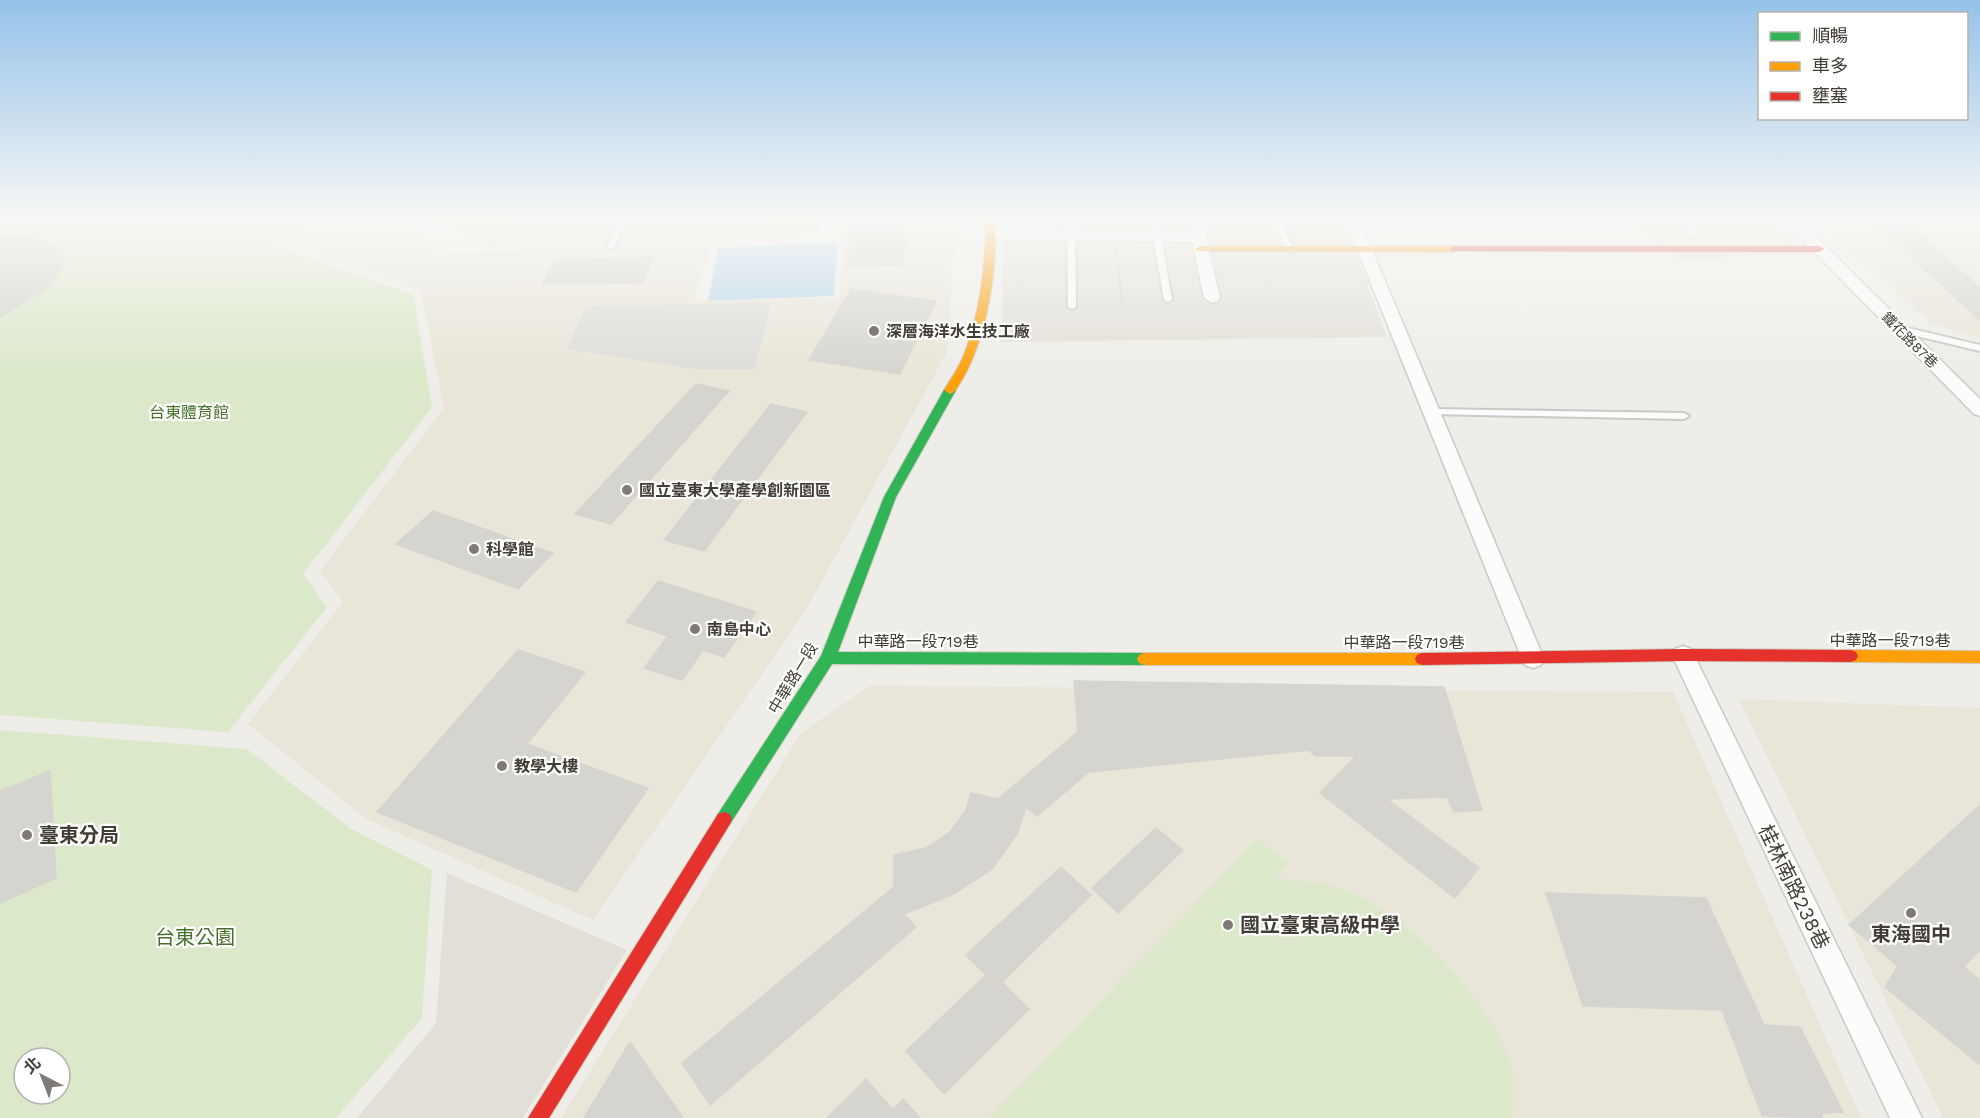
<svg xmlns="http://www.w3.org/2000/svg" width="1980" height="1118" font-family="'Work Sans','Noto Sans TC',sans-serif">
<rect width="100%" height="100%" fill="#eeede8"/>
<path fill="#e2dfd6" d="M1004 219H1344L1386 337 1001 342Z
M1629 219H1777L1792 252 1682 261Z
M447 873 627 950 523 1118H357L436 1023Z"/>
<path fill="#e9e5d8" d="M843 219H955L947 352 806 610 593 920 366 819 248 724 343 602 320 571 444 408 421 292 286 244 315 223 416 225 430 254 712 243 694 301 840 298Z
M1814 219H1980V338L1931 324Z
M870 686 1673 692 1861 1118H561L801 733Z
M1739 699 1980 708V1118H1943Z"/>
<path fill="#dbe8c9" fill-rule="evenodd" d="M264 219 308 223 278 247 413 294 432 407 303 574 327 607 228 732 0 715V220Z
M399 219H822L818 232 474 247 458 228Z
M0 730 247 749 351 829 432 870 422 1018 336 1118H0ZM24 1058H60V1094H24Z
M1257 839 1288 863 1275 878C1294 881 1315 881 1334 886 1401 907 1486 993 1509 1059 1515 1076 1513 1100 1512 1118H989Z"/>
<path fill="#dddcd8" d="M771 303 755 369H695L567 349 587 306Z"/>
<path fill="#bad7ea" d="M838 243 834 296 708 301 718 248Z"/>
<path fill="#d6d4cf" stroke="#d6d4ce" stroke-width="1.5" d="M850 219H904L901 241H905L903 265 847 266 851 239H847Z
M1869 219H1904L1980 288V320Z
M0 236H26L48 241 61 250 64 263 55 279 36 296 0 317Z
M654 257 642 283 542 284 555 260Z
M851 289 936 301 900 374 809 360Z
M696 384 729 391 611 524 575 514Z
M771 404 807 412 704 551 664 540Z
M433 511 553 553 518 589 396 544Z
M658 581 756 612 724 657 703 650 682 680 644 668 668 636 626 622Z
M518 650 585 672 527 744 648 788 576 892 377 812Z
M1074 681 1444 687 1482 810 1454 812 1447 797 1387 799 1479 868 1455 898 1320 793 1356 756H1315L1309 750 1089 772 1037 816 1026 807 1017 834 992 869 952 895 904 914 916 927 710 1105 682 1063 894 887V855L926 848 950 832 966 810 971 793 998 799 1078 732Z
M50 771 56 878 0 903V791Z
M1980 805V950L1964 967 1980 980V1065L1885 987 1898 966 1849 925Z
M1156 828 1183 850 1118 913 1092 888Z
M1061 867 1091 895 1002 982 1029 1009 944 1094 906 1051 986 975 966 955Z
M1546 893 1706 898 1764 1025 1800 1027 1843 1112 1821 1113 1823 1118 1762 1116 1722 1010 1583 1006Z
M630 1042 683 1118H584Z
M866 1079 893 1110 903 1099 920 1118H827Z"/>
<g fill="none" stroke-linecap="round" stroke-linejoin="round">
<g stroke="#cac9c4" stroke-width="4">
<path id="lane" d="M618 219H626L615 247 608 249 607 247Z
M1067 219H1075L1076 307 1072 309 1068 307Z
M1150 219H1158L1172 300 1168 302 1164 300Z
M1272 219H1280L1294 250 1293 252 1286 250Z
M1678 219H1686L1698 234 1697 236H1691Z
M1899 326 1980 345V351L1896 331 1895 329Z
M1432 409 1684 413 1689 416 1684 419 1429 414 1427 412 1429 410Z"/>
</g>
<g stroke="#cac9c4" stroke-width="3">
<path id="street" d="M1188 219H1202L1220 298 1218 301 1212 303 1204 298 1192 242 992 239 984 234 992 229 1191 233Z
M1345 219H1359L1544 659 1541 665 1533 668 1525 665 1522 659Z
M1782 219H1798L1980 399V416L1974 414Z
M1683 646 1691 649 1694 655 1922 1118H1890L1672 655 1675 649Z"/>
</g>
<g stroke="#cdcabf" stroke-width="2">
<path id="fast" d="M950 386 956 390 896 497 838 652 1144 653 1149 655 1151 659 1149 663 1144 665 832 664 730 824 724 826 718 824 716 819 718 814 821 656 884 497 944 390Z"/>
</g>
<g stroke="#cdcabf" stroke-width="2">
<path id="slow" d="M985 219H995C998 269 987 337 962 380 958 386 956 392 950 394L944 390C951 379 958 369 963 357 979 319 987 261 985 219Z
M1200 246H1455L1460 249 1455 252 1197 251 1195 249Z
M1851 650 1980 651V663L1851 662 1846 660 1844 656 1846 652Z
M1144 653H1422L1427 655 1429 659 1427 663 1422 665H1144L1139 663 1137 659 1139 655Z"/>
</g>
<g stroke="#cdcabf" stroke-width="2">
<path id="jam" d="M1455 246H1819L1824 249 1819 252 1452 251 1450 249Z
M1683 649 1851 650 1856 652 1858 656 1856 660 1851 662 1683 661 1422 665 1417 663 1415 659 1417 655 1422 653Z
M724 812 730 814 732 819 730 824 549 1118H528L718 814Z"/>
</g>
<path stroke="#cccbc7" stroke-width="3" stroke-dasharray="2 2" stroke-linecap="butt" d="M1116 250 1122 303"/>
<use href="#lane" fill="#fcfcfc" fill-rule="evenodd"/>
<use href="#street" fill="#fcfcfc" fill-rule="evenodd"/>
<use href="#fast" fill="#30b455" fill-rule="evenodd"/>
<use href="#slow" fill="#ff9f0a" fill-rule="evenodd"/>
<use href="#jam" fill="#e5322d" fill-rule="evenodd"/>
</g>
<linearGradient id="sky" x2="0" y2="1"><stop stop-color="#95c2e9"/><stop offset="0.58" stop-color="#f7f7f5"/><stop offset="1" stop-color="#f7f7f5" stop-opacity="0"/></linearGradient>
<rect width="1980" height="376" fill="url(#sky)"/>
<g fill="#7f7b74" stroke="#fff" stroke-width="2">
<circle cx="874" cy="331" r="6"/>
<circle cx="627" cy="490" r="6"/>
<circle cx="474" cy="549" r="6"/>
<circle cx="695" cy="629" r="6"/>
<circle cx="502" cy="766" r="6"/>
<circle cx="27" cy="835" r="6"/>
<circle cx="1911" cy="913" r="6"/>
<circle cx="1228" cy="925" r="6"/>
</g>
<g text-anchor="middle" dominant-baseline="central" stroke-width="4.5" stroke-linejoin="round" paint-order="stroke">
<g font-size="14" fill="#433e35" stroke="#fff">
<text transform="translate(1910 340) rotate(45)">鐵花路87巷</text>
</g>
<g font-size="16" font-weight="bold" fill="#433e35" stroke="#fff" text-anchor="start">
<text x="886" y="331">深層海洋水生技工廠</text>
<text x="639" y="490">國立臺東大學產學創新園區</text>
<text x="486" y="549">科學館</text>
<text x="707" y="629">南島中心</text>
<text x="514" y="766">教學大樓</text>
</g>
<g font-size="16" fill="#46712c" stroke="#fff">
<text x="189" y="412">台東體育館</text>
</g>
<g font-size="16" fill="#433e35" stroke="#fff">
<text x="1890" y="640">中華路一段719巷</text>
<text x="918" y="641">中華路一段719巷</text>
<text x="1404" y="642">中華路一段719巷</text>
<text transform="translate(793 678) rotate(-59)">中華路一段</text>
</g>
<g font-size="20" font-weight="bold" fill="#433e35" stroke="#fff" text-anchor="start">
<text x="39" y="835">臺東分局</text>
<text x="1240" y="925">國立臺東高級中學</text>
<text x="1911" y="934" text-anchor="middle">東海國中</text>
</g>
<g font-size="20" fill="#433e35" stroke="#fff">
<text transform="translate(1794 887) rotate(64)">桂林南路238巷</text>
</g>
<g font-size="20" fill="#46712c" stroke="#fff">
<text x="195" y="937">台東公園</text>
</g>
</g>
<rect x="1758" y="12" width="210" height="108" fill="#ffffff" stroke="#b4b2ae" stroke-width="1.5"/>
<rect x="1770" y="32" width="30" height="9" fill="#30b455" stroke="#b4b2ae" stroke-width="1.5"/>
<text x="1812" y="42" font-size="18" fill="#433e35">順暢</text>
<rect x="1770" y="62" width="30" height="9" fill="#ff9f0a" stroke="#b4b2ae" stroke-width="1.5"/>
<text x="1812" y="72" font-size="18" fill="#433e35">車多</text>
<rect x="1770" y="92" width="30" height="9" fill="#e5322d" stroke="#b4b2ae" stroke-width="1.5"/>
<text x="1812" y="102" font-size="18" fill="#433e35">壅塞</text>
<g transform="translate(42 1076) rotate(318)"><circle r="28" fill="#ffffff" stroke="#b4b2ae" stroke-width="1.5"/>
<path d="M0-4.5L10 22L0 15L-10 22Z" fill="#7f7b74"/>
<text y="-9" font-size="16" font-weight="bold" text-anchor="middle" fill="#433e35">北</text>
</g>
</svg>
